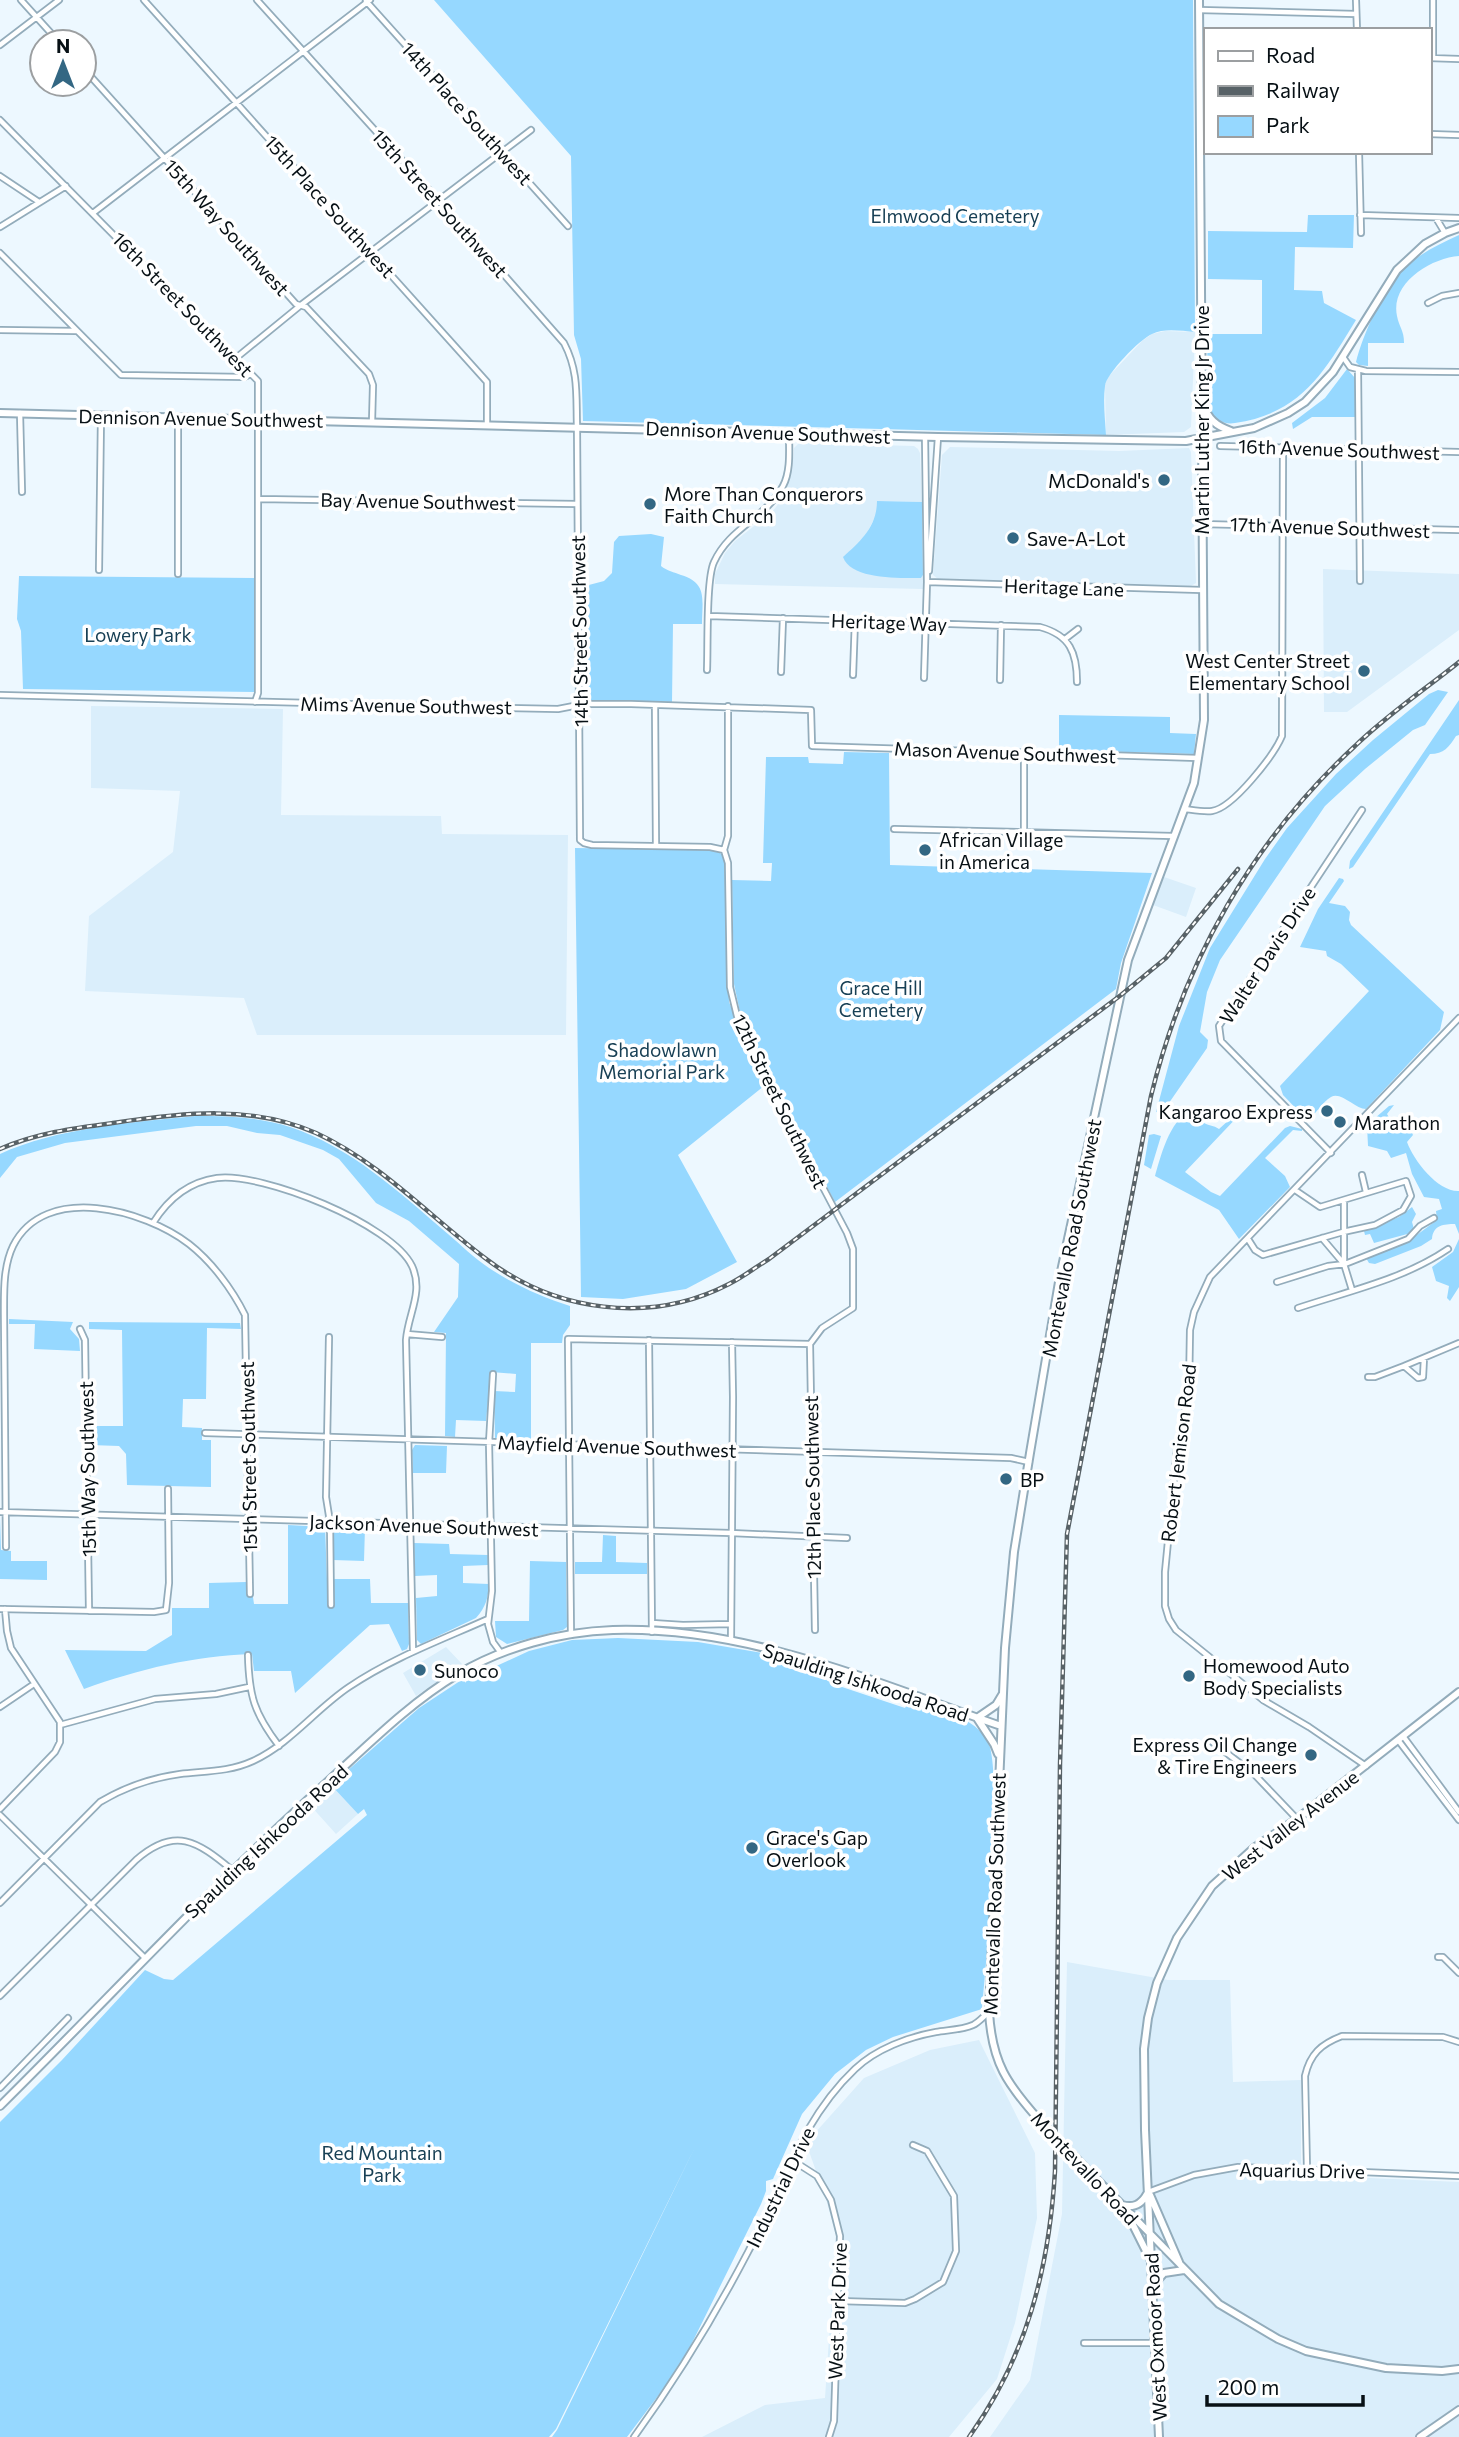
<svg xmlns="http://www.w3.org/2000/svg" width="1459" height="2437" font-family="Commissioner,sans-serif">
<rect width="100%" height="100%" fill="#edf8ff"/>
<path fill="#daeefb" d="M1165 331 1195 332 1191 427 1184 432 1106 435 1105 384 1109 376 1142 341 1152 334Z
M799 443 914 446 918 449 920 453 922 502 877 501V513L866 535 921 578 923 575V589L715 584V574L725 553 735 541 772 512 783 498 792 469 794 448Z
M950 447 1119 451 1189 448 1191 452 1196 583 1191 586 938 579 933 575 942 455Z
M1323 569 1459 574V630L1347 712H1324Z
M91 706 283 709 281 815 441 816 442 834 568 835 566 1035H257L244 998 85 991 89 916 173 852 180 791 91 788Z
M1164 877 1196 888 1186 917 1153 905Z
M446 1647 463 1665 416 1696 403 1673Z
M331 1785 358 1814 336 1834 309 1804Z
M1067 1962 1168 1980H1230L1233 2082 1301 2080V2163L1304 2175 1459 2182V2437H990L1030 2380 1062 2214Z
M979 2040 1035 2153 1037 2218 1015 2323 997 2379 949 2437H702L765 2405 825 2398 836 2235 826 2199 806 2143 864 2078 930 2050Z"/>
<path fill="#96d8ff" d="M434 0H1193L1195 332C1181 331 1164 328 1152 334 1140 339 1106 374 1105 386 1103 402 1105 419 1106 435L583 421 581 359 574 335 571 156Z
M1308 215H1354L1353 248 1295 247 1294 290 1322 291 1324 303 1356 320C1324 372 1302 413 1235 423 1225 425 1213 420 1209 409 1204 394 1208 352 1208 334H1262V280L1208 279V231L1307 232Z
M1459 235V256C1431 258 1390 283 1397 316 1399 327 1404 330 1404 343H1368V366L1359 365 1356 362C1363 334 1383 290 1403 269 1419 254 1439 244 1459 235Z
M1347 369 1355 378V417H1312L1293 429 1292 423 1325 398Z
M877 501 922 502 923 575 921 578C900 578 851 580 843 557 861 541 877 526 877 501Z
M651 534 664 537 661 566C667 571 674 572 681 575 708 583 702 600 702 624H673L672 702 587 700 585 586 604 581 612 573 614 542 619 536Z
M19 576 254 578V692L23 689 21 631 17 619Z
M1438 690 1448 692 1425 725 1413 730 1365 769 1325 806 1220 960 1207 992 1200 1032 1208 1040 1207 1048 1162 1113 1156 1112 1179 1026 1210 948 1265 859 1287 828 1336 774 1373 740 1429 694Z
M1459 700V735L1456 736C1449 747 1444 754 1430 754L1353 867 1349 869 1350 861Z
M1059 715 1170 717V733L1196 734 1194 754 1059 750Z
M844 752 889 753 890 865 1152 873 1121 963 1116 989 835 1202 772 1082 741 1017 734 984 732 880 771 881 772 863H763L766 757H808L809 763 843 764Z
M575 848 713 850 722 854 725 865 729 1002 764 1086 678 1155 737 1262 686 1289 623 1299 581 1297Z
M1339 878 1343 879 1344 881 1329 903 1345 906 1350 912 1349 920 1351 925 1444 1012 1440 1030 1366 1109C1355 1109 1341 1091 1331 1097 1322 1102 1316 1115 1307 1120L1283 1095 1280 1086 1369 991 1341 964 1327 956 1326 951 1300 947 1318 909Z
M1394 1105 1387 1114 1395 1128 1410 1129 1413 1135 1407 1142C1414 1161 1438 1192 1459 1191V1234L1455 1224C1444 1224 1433 1225 1432 1239L1421 1246 1375 1264 1369 1263 1366 1258 1414 1237 1437 1220 1436 1211 1442 1209 1439 1199 1424 1197 1412 1174 1406 1153 1391 1158 1387 1151 1368 1146 1367 1125 1389 1106Z
M1240 1110H1242V1112L1185 1172 1211 1192 1220 1196 1285 1128 1290 1126 1302 1129V1131L1293 1130 1265 1158 1285 1176 1290 1187 1239 1239 1219 1210 1155 1176C1159 1162 1171 1114 1190 1115 1196 1116 1198 1121 1204 1123 1210 1126 1213 1125 1219 1129Z
M196 1116C228 1116 259 1117 290 1127 351 1147 400 1193 448 1234 461 1245 474 1258 489 1268 515 1285 541 1297 570 1306V1325L563 1335 562 1343H531V1439L495 1438 494 1391 515 1392 516 1374 491 1372 486 1421 456 1420 455 1437 445 1436 446 1333 434 1332 458 1297 459 1264 409 1221 376 1203 339 1159 323 1150 280 1135 257 1133 227 1126H196L65 1143 17 1157 0 1178V1154C56 1128 134 1122 196 1116Z
M1154 1134 1161 1136 1151 1169 1144 1165 1149 1135Z
M1412 1207 1416 1214 1412 1222 1414 1229 1411 1233 1374 1243 1370 1234 1365 1235 1364 1231 1399 1217Z
M1459 1239V1287L1450 1301 1447 1298 1449 1286 1436 1281 1432 1267 1453 1252Z
M9 1319 73 1322 70 1329 79 1339 80 1351 34 1349 35 1324H9Z
M89 1322 240 1323 241 1329 207 1328 206 1399H183L182 1427 202 1428V1440H211V1487L127 1485 126 1454 119 1446 90 1445V1426H123L122 1330 89 1329Z
M415 1445 447 1446 446 1473H413L412 1450Z
M0 1517 1 1550 11 1551V1561H47V1580L0 1579Z
M288 1525 325 1527 327 1579H370L371 1603H408L409 1644 407 1649 402 1651 389 1624 370 1625 295 1693 291 1671H254L252 1654C194 1656 139 1669 84 1689L65 1650 146 1651 172 1635V1608H209V1583L246 1582 247 1596 253 1597 254 1604H288Z
M336 1527H365L364 1561 333 1560 334 1530Z
M603 1535 616 1536V1562L647 1563V1574H575V1562H602Z
M414 1543 449 1544 450 1554 488 1555V1565L463 1566V1583L489 1584C488 1598 486 1607 476 1618L421 1644 417 1640 416 1598 437 1596V1575L415 1576Z
M530 1561 566 1562 567 1627 563 1630 507 1644 496 1637 495 1621H529Z
M618 1638 698 1642 774 1655 836 1675 833 1684 905 1708 911 1698C935 1707 969 1716 986 1737 1005 1762 986 1968 982 2009L893 2037 866 2050 835 2074 802 2114 773 2179 766 2181V2191L761 2204 685 2357 661 2392 627 2437H552L557 2430 696 2145 556 2429 549 2437H0V2122L62 2060 145 1970 164 1979 173 1980 367 1815 364 1809 358 1814 331 1785 419 1708 463 1679 466 1683V1680L529 1651 572 1640Z"/>
<g fill="none" stroke-linecap="round" stroke-linejoin="round">
<g stroke="#93acbb" stroke-width="8">
<path id="street" d="M21 0 59 42
M144 0 487 382V424
M257 0 439 201 564 343C579 372 576 395 577 427L580 840 584 843 592 845 710 847 724 850
M1356 0 1357 30
M1433 0V58
M366 1 568 226
M1199 10 1356 14
M0 45 59 0
M1429 58 1459 59
M84 69 296 304 306 307 369 374 373 385 372 422
M0 120 258 381V693L255 702
M1429 134 1459 135
M1359 152 1361 233
M0 176 39 202
M93 213 370 0
M1360 215 1459 218
M1436 218 1445 233
M0 227 66 186
M0 253 121 375 244 377 251 374
M1428 303 1442 296 1459 293
M0 330 76 331
M1343 357 1350 367 1366 371 1459 372
M236 358 301 305 531 130
M1358 369 1360 581
M20 413 22 492
M1220 446 1459 452
M259 499 577 504
M1201 524 1459 530
M99 570 101 416
M929 571 938 437
M178 574V418
M927 582 1202 590
M709 616 1040 627C1070 635 1077 653 1077 682
M1065 639 1078 629
M707 670C708 647 706 579 714 562 730 527 765 519 783 486 791 471 789 450 789 433
M781 672 783 618
M853 675 855 620
M924 678 927 582 925 437
M1000 680 1001 625
M0 695 503 708 558 709 584 704H631L811 710 812 746 1198 758
M655 705 656 846
M728 706V836L724 850 728 863 730 987 737 1016 766 1079 847 1233 853 1249V1308L822 1328 810 1344
M1185 809C1193 810 1204 812 1212 811 1233 808 1274 755 1282 736L1283 447
M894 829 1173 836
M1024 832V753
M1331 1153 1221 1041 1219 1026 1362 810
M1362 1175 1366 1192
M1344 1201V1264L1352 1290
M153 1223C168 1199 188 1182 217 1178 262 1172 392 1224 412 1266 424 1292 408 1314 406 1340L413 1651
M1322 1238 1344 1264
M1248 1239 1255 1250 1263 1255 1343 1232 1375 1225 1403 1210 1411 1196 1406 1181 1320 1207 1295 1190
M1277 1282 1328 1266 1345 1264 1408 1239 1420 1226 1434 1218
M1298 1308C1349 1291 1404 1279 1448 1249
M80 1329 85 1340 89 1611
M407 1334 442 1337
M329 1337 326 1497 330 1522 331 1605
M649 1340 652 1632
M810 1344 815 1630
M1404 1366 1459 1343
M493 1374 489 1443 492 1591 488 1624 493 1642 501 1653
M1368 1377H1375L1404 1366 1418 1378 1423 1377 1424 1358
M205 1433 1011 1458 1029 1462
M0 1512 731 1533 847 1538
M6 1547 4 1315C4 1292 3 1267 13 1246 45 1182 145 1210 189 1244 212 1262 232 1289 245 1315L250 1594
M0 1609 154 1612 166 1610 169 1583 168 1489
M652 1623 683 1625 731 1624
M571 1635 568 1339 810 1344
M731 1641 733 1397 732 1342
M248 1655C249 1696 254 1713 279 1746
M0 1707 34 1684
M60 1725 155 1699 216 1694 249 1687
M1403 1736 1459 1812
M1398 1740 1459 1820
M1211 1741 1254 1774 1297 1819
M1366 1766 1309 1727 1263 1700 1176 1630 1169 1619 1165 1606V1572L1177 1449 1189 1390 1190 1330 1194 1312 1210 1277 1459 1018
M0 1809 55 1752 60 1742V1722L11 1648 7 1631 5 1609
M0 1815 145 1958
M0 1903 100 1802C125 1787 151 1778 180 1774 205 1771 229 1772 253 1761 290 1744 316 1709 349 1687 392 1658 441 1640 488 1619
M1438 1957H1443L1459 1973
M0 1996 136 1860C175 1826 197 1841 232 1870
M0 2088 68 2018
M792 2160 817 2176 831 2200 840 2236 834 2421 829 2437
M1307 2169 1305 2076C1310 2054 1321 2044 1342 2036L1443 2037 1459 2042
M1148 2192 1194 2175 1238 2167 1459 2176
M839 2301 905 2303 915 2299 943 2282 956 2251 954 2196 927 2151 913 2145
M1084 2343H1154
M634 2437C677 2378 714 2317 748 2252 781 2189 802 2119 855 2069 876 2049 908 2037 936 2032 947 2030 962 2030 973 2025 978 2023 984 2016 989 2012"/>
</g>
<g stroke="#93acbb" stroke-width="10">
<path id="secondary" d="M1203 404C1208 419 1216 426 1231 431
M0 413 938 437 1186 441 1254 428 1288 413 1305 402 1333 372 1397 270 1425 244 1445 233 1459 228
M998 1754 994 1744 977 1718 996 1705 1002 1695
M0 2106C108 1999 211 1887 324 1785 367 1746 408 1704 458 1674 504 1647 559 1632 613 1630 748 1626 876 1683 1001 1726
M1040 2121C1007 2084 992 2063 989 2012L1005 1648 1014 1552 1030 1453 1060 1276 1128 960 1194 783 1204 720 1199 0
M1068 2150 1219 2304 1278 2339 1306 2351 1386 2368 1442 2371 1459 2369
M1150 2195 1179 2262
M1122 2205C1133 2208 1141 2205 1147 2194
M1131 2221 1151 2261
M1153 2285 1164 2273 1184 2270
M1159 2437 1145 2130 1144 2049 1148 2018 1157 1983 1177 1938 1212 1886 1254 1848 1297 1819 1459 1692
M1420 2437 1459 2410"/>
</g>
<use href="#street" stroke="#fff" stroke-width="4.5"/>
<use href="#secondary" stroke="#fff" stroke-width="6"/>
<g stroke="#586267" stroke-width="4.5">
<path id="rail" d="M0 1149C36 1133 75 1128 113 1123 181 1113 251 1104 316 1133 381 1163 429 1216 485 1258 555 1312 650 1325 729 1284 743 1277 756 1267 769 1259L1121 995 1166 958 1238 869
M969 2437C1027 2356 1049 2269 1055 2171L1060 1764 1067 1534 1151 1096C1184 961 1253 840 1355 746 1387 715 1424 690 1459 662"/>
</g>
<use href="#rail" stroke="#fff" stroke-width="2" stroke-dasharray="5" stroke-linecap="butt"/>
<g stroke="#93acbb" stroke-width="10" stroke-linecap="butt">
<path id="secondary-bridge" d="M1040 2121 1068 2150"/>
</g>
<use href="#secondary-bridge" stroke="#fff" stroke-width="6"/>
</g>
<g fill="#336783" stroke="#fff" stroke-width="2.5">
<circle cx="1164" cy="480" r="7"/>
<circle cx="650" cy="504" r="7"/>
<circle cx="1013" cy="538" r="7"/>
<circle cx="1364" cy="671" r="7"/>
<circle cx="925" cy="850" r="7"/>
<circle cx="1327" cy="1111" r="7"/>
<circle cx="1340" cy="1122" r="7"/>
<circle cx="1006" cy="1479" r="7"/>
<circle cx="420" cy="1670" r="7"/>
<circle cx="1189" cy="1676" r="7"/>
<circle cx="1311" cy="1755" r="7"/>
<circle cx="752" cy="1848" r="7"/>
</g>
<g text-anchor="middle" dominant-baseline="central" stroke-width="7" stroke-linejoin="round" paint-order="stroke">
<g font-size="19" fill="#071015" stroke="#fff">
<text transform="translate(467 113) rotate(48)">14th Place Southwest</text>
<text transform="translate(440 203) rotate(48)">15th Street Southwest</text>
<text transform="translate(330 206) rotate(48)">15th Place Southwest</text>
<text transform="translate(227 227) rotate(48)">15th Way Southwest</text>
<text transform="translate(183 304) rotate(46)">16th Street Southwest</text>
<text transform="translate(201 418) rotate(1)">Dennison Avenue Southwest</text>
<text transform="translate(1201 420) rotate(-90)">Martin Luther King Jr Drive</text>
<text transform="translate(768 432) rotate(2)">Dennison Avenue Southwest</text>
<text transform="translate(1339 449) rotate(2)">16th Avenue Southwest</text>
<text transform="translate(418 501) rotate(1)">Bay Avenue Southwest</text>
<text transform="translate(1330 527) rotate(2)">17th Avenue Southwest</text>
<text transform="translate(1064 587) rotate(2)">Heritage Lane</text>
<text transform="translate(889 622) rotate(2)">Heritage Way</text>
<text transform="translate(579 631) rotate(-91)">14th Street Southwest</text>
<text transform="translate(406 705) rotate(1)">Mims Avenue Southwest</text>
<text transform="translate(1005 752) rotate(2)">Mason Avenue Southwest</text>
<text transform="translate(1267 955) rotate(-57)">Walter Davis Drive</text>
<text transform="translate(780 1101) rotate(64)">12th Street Southwest</text>
<text transform="translate(1071 1238) rotate(-79)">Montevallo Road Southwest</text>
<text transform="translate(617 1446) rotate(2)">Mayfield Avenue Southwest</text>
<text transform="translate(1178 1453) rotate(-83)">Robert Jemison Road</text>
<text transform="translate(248 1457) rotate(-91)">15th Street Southwest</text>
<text transform="translate(87 1469) rotate(-91)">15th Way Southwest</text>
<text transform="translate(812 1487) rotate(-91)">12th Place Southwest</text>
<text transform="translate(424 1525) rotate(2)">Jackson Avenue Southwest</text>
<text transform="translate(866 1682) rotate(18)">Spaulding Ishkooda Road</text>
<text transform="translate(1290 1825) rotate(-38)">West Valley Avenue</text>
<text transform="translate(266 1841) rotate(-43)">Spaulding Ishkooda Road</text>
<text transform="translate(994 1894) rotate(-88)">Montevallo Road Southwest</text>
<text transform="translate(1085 2168) rotate(47)">Montevallo Road</text>
<text transform="translate(1302 2170) rotate(1)">Aquarius Drive</text>
<text transform="translate(780 2187) rotate(-64)">Industrial Drive</text>
<text transform="translate(837 2311) rotate(-88)">West Park Drive</text>
<text transform="translate(1155 2337) rotate(-93)">West Oxmoor Road</text>
</g>
<g font-size="19" fill="#184055" stroke="#fff">
<text x="955" y="215">Elmwood Cemetery</text>
<text x="138" y="634">Lowery Park</text>
<text x="881" y="987">Grace Hill<tspan x="881" dy="22">Cemetery</tspan></text>
<text x="662" y="1049">Shadowlawn<tspan x="662" dy="22">Memorial Park</tspan></text>
<text x="382" y="2152">Red Mountain<tspan x="382" dy="22">Park</tspan></text>
</g>
<g font-size="19" fill="#071015" stroke="#fff" text-anchor="start">
<text x="1150" y="480" text-anchor="end">McDonald's</text>
<text x="664" y="493">More Than Conquerors<tspan x="664" dy="22">Faith Church</tspan></text>
<text x="1027" y="538">Save-A-Lot</text>
<text x="1350" y="660" text-anchor="end">West Center Street<tspan x="1350" dy="22">Elementary School</tspan></text>
<text x="939" y="839">African Village<tspan x="939" dy="22">in America</tspan></text>
<text x="1313" y="1111" text-anchor="end">Kangaroo Express</text>
<text x="1354" y="1122">Marathon</text>
<text x="1020" y="1479">BP</text>
<text x="1203" y="1665">Homewood Auto<tspan x="1203" dy="22">Body Specialists</tspan></text>
<text x="434" y="1670">Sunoco</text>
<text x="1297" y="1744" text-anchor="end">Express Oil Change<tspan x="1297" dy="22">&amp; Tire Engineers</tspan></text>
<text x="766" y="1837">Grace's Gap<tspan x="766" dy="22">Overlook</tspan></text>
</g>
</g>
<rect x="1204" y="28" width="228" height="126" fill="#ffffff" stroke="#9c9fa1" stroke-width="2"/>
<rect x="1218" y="51" width="35" height="10" fill="#ffffff" stroke="#9c9fa1" stroke-width="2"/>
<text x="1266" y="63" font-size="21" fill="#071015">Road</text>
<rect x="1218" y="86" width="35" height="10" fill="#586267" stroke="#9c9fa1" stroke-width="2"/>
<text x="1266" y="98" font-size="21" fill="#071015">Railway</text>
<rect x="1218" y="116" width="35" height="21" fill="#96d8ff" stroke="#9c9fa1" stroke-width="2"/>
<text x="1266" y="133" font-size="21" fill="#071015">Park</text>
<g transform="translate(63 63)"><circle r="33" fill="#ffffff" stroke="#9c9fa1" stroke-width="2"/>
<path d="M0-5L12 26L0 18L-12 26Z" fill="#336783"/>
<text y="-10" font-size="19" font-weight="bold" text-anchor="middle" fill="#071015">N</text>
</g>
<path d="M1207 2395v10h156v-10" fill="none" stroke="#071015" stroke-width="3.5"/>
<text x="1218" y="2395" font-size="21" fill="#071015" stroke="#ffffff" stroke-width="5" paint-order="stroke">200 m</text>
</svg>
